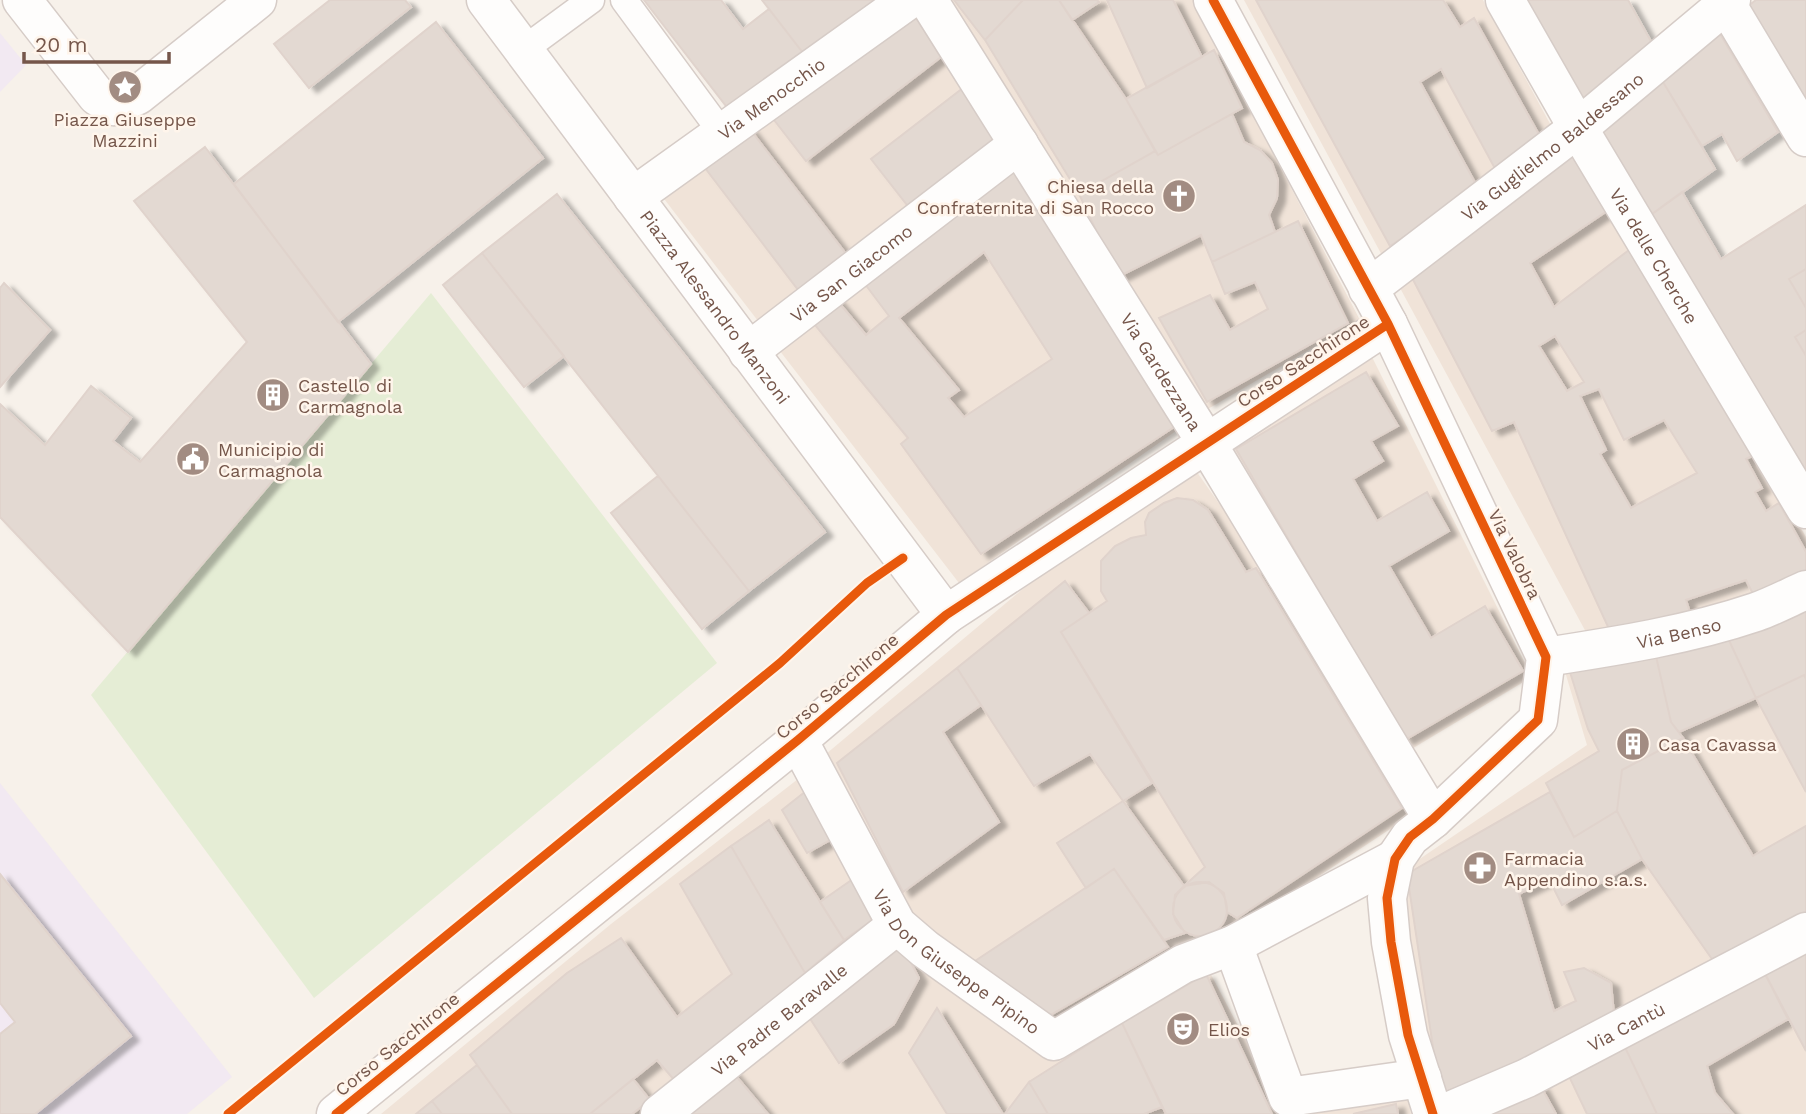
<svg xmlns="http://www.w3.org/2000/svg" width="1806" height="1114" font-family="'Work Sans',sans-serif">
<defs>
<filter id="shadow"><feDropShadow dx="8" dy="4.5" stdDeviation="2" flood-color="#0004"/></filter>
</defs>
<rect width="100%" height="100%" fill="#f7f1ea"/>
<path fill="#f0e3d8" d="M940 0H1193L1360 320 1201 413Z
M1244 0H1483L1555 133 1384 259Z
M912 2 1007 141 765 330 658 191Z
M1575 134 1806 537V581L1753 605 1587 634 1393 275Z
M1016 156 1186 424 959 583 773 342Z
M1372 357 1532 677 1405 753 1221 445Z
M1194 468 1261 563 1413 814 1224 939 1047 1025 910 922 826 754 1061 557Z
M1806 595V923L1439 1102 1408 981 1402 871 1587 745 1563 665Z
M807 772 887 924 650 1114H381L611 924Z
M898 930 1057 1047 1206 965 1284 1113 1406 1087 1411 1114H670Z
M1806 937V1114H1461Z"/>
<path fill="#f2e9f2" d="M0 33 26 65 0 92Z
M0 783 232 1077 187 1114H0Z"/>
<path fill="#e5edd5" d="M431 293 717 663 314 998 91 695Z"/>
<path fill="#e3d9d2" stroke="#e0d3cc" stroke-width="2" fill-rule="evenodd" filter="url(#shadow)" d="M330 0H405L411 7 309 88 274 44Z
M644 0H721L743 29 769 9 807 58 733 115Z
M762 0H882L807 58Z
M954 0H1023L985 40Z
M1023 0H1059L1126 99 1155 151 1079 194 985 40Z
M1059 0H1097L1099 2 1072 20Z
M1107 0H1173L1202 57 1147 88Z
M1256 0H1443L1460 27 1474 18 1542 140 1498 174 1441 69 1420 82 1478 188 1390 246Z
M1523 0H1628L1653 45 1583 102Z
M1756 0H1806V114L1743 10Z
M910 8 941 57 806 161 771 116Z
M436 22 543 158 338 322 234 184Z
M1719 32 1778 132 1737 161 1722 134 1702 146 1660 77Z
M1214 50 1242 108 1158 155 1126 99Z
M1660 77 1715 169 1648 217 1598 125Z
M963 88 998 142 911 210 871 159Z
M1232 114 1244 142 1260 150 1272 163 1278 180 1277 198 1269 215 1275 232 1212 262 1201 235 1118 277 1079 194 1155 151 1158 155Z
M749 128 850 259 802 295 702 164Z
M1569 143 1610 209 1530 263 1554 307 1633 247 1756 454 1746 459 1762 488 1755 492 1766 511 1779 503 1806 552V574L1755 598 1746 580 1686 600 1693 622 1615 642 1514 422 1492 431 1408 270ZM1555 336 1584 382 1567 391 1539 346ZM1599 389 1624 440 1664 420 1697 473 1631 508 1600 454 1606 450 1580 396Z
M205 147 371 364 128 652 0 517V404L45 445 91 386 131 418 113 441 140 462 247 342 134 201Z
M1013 163 1177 425 981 554 901 444 908 438 810 319 835 298 866 335 889 316 862 280ZM984 252 1052 359 964 417 948 398 959 390 899 318Z
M1682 192 1721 259 1806 205V269L1789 279 1806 308V330L1795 337 1806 356V479L1648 217Z
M557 194 825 532 749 591 482 253Z
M1298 221 1348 323 1207 402 1159 318 1210 295 1230 330 1268 309 1255 282 1225 294 1212 262Z
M482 253 564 356 524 387 443 285Z
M1806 269V308L1789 279Z
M4 283 50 330 0 387V288Z
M1806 330V356L1795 337Z
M1366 372 1398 426 1371 441 1383 461 1353 479 1377 521 1427 492 1449 531 1389 566 1431 638 1485 606 1523 671 1405 740 1236 449Z
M658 476 749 591 702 629 611 513Z
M1177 498 1193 500 1208 510 1246 572 1256 568 1402 808 1237 918 1227 912 1224 893 1209 882 1184 886 1205 867 1061 632 1107 601 1101 591V561L1115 546 1131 538 1146 535 1145 522 1149 513 1164 503Z
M1065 581 1089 613 1061 632 1152 783 1123 801 1090 754 1034 786 957 668Z
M1806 601V679L1804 675 1756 698 1726 634Z
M1726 634 1756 698 1679 732 1671 722 1653 643Z
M1653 643 1671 722 1683 738 1622 770 1617 811 1574 837 1546 783 1599 751 1588 729 1569 669Z
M957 668 981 705 943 732 999 822 903 892 837 763Z
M1804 675 1806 679V792L1756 698Z
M1683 738 1753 856 1806 826V915L1712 959 1642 859 1617 811 1622 770Z
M806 791 830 840 807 853 782 810Z
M1550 792 1574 837 1617 811 1642 859 1562 905 1549 879 1519 894 1554 1011 1576 1001 1564 972 1584 968 1611 983 1614 1014 1561 1046 1440 1094 1407 874Z
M1123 801 1184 886 1175 895 1173 914 1185 933 1164 940 1114 869 1086 888 1057 843Z
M769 820 844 940 805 973 731 846Z
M731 846 805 973 676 1082 657 1060 590 1114H512L470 1055 567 973 621 938 677 1017 732 974 680 884Z
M1114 869 1168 947 1047 1017 975 961Z
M0 874 131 1036 35 1114H0V1034L15 1022 0 1003Z
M853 879 874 919 844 940 820 902Z
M1173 909a27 27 0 1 1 54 0a27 27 0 1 1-54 0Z
M899 940 919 978 894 1024 839 1063 807 1014Z
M1806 941V1051L1762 968Z
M1762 968 1788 1019 1707 1066 1715 1093 1733 1114H1657L1621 1039Z
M1206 974 1272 1114H1166L1122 1023Z
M937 1008 1003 1114H947L909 1053Z
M1122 1023 1162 1107 1144 1114H1048L1029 1082Z
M1621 1039 1657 1114H1587L1566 1070Z
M477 1065 512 1114H442L432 1101Z
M731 1070 768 1114H676Z
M633 1079 650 1100 632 1114H590Z
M1029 1082 1048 1114H1005Z
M1540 1085 1556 1114H1482Z
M432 1101 442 1114H416Z
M1396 1104 1398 1114H1353Z"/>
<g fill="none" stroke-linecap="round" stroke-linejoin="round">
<g stroke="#d6ccc7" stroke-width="29">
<path id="service" d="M624 0 722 133
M523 50 591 0"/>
</g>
<g stroke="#d6ccc7" stroke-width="41">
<g id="minor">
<path d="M22 0 97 96 114 106 138 95 257 0"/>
<path id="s1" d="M486 0 946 615"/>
<path id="s2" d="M928 0 1206 442 1433 819"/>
<path d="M1213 0 1388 324 1546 657 1538 720 1433 819 1410 837 1395 859 1387 898 1391 942 1408 1035 1433 1114"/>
<path id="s3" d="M1505 0 1578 128 1806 509"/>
<path d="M1724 0 1806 137"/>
<path id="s4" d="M633 197 908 0"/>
<path id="s5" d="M1368 289 1578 128 1731 0"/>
<path id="s6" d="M748 352 1019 144"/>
<path id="s7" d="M1546 657C1617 646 1688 635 1756 612 1773 606 1790 597 1806 590"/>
<path id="s8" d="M798 740 897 925 925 949 1054 1041 1183 964 1233 945 1395 859"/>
<path d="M1233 945 1288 1097 1422 1078"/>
<path d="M336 1114 798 740 946 615 1388 324"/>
<path id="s9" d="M660 1114 897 925"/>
<path id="s10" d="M1443 1114 1527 1078 1806 932"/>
</g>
</g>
<use href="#service" stroke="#fefdfc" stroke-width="26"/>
<use href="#minor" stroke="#fefdfc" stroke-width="38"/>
<g stroke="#fff5eb" stroke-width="13">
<path id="cycleway" d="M1213 0 1388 324 1546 657 1538 720 1433 819 1410 837 1395 859 1387 898 1391 942 1408 1035 1433 1114
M228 1114 780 663 867 583 903 558
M336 1114 798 740 946 615 1388 324"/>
</g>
<use href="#cycleway" stroke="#e8590c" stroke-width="9"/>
</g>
<defs>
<g id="sight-disc" transform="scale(1.75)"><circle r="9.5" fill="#a28c82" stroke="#fff5eb"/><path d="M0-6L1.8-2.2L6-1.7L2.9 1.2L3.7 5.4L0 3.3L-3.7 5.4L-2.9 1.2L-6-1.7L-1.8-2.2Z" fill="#fff"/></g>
<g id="church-disc" transform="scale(1.75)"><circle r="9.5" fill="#a28c82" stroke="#fff5eb"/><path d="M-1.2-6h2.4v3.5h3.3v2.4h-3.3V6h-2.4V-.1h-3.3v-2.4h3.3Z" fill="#fff"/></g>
<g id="building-disc" transform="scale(1.75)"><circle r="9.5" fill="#a28c82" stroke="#fff5eb"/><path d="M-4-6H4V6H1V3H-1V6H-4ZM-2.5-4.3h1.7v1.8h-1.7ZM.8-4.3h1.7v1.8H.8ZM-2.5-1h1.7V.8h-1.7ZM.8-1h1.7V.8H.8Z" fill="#fff"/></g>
<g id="civic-disc" transform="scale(1.75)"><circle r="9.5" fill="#a28c82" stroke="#fff5eb"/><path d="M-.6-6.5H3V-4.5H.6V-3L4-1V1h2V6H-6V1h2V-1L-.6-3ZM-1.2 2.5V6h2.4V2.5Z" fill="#fff"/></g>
<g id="pharmacy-disc" transform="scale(1.75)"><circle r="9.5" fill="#a28c82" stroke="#fff5eb"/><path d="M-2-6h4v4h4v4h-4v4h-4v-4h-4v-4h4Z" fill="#fff"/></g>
<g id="theatre-disc" transform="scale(1.75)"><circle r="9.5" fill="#a28c82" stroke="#fff5eb"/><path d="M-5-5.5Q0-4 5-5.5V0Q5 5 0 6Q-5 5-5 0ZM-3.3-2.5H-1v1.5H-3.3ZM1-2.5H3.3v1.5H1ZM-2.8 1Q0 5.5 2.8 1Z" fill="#fff"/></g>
</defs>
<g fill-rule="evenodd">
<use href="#sight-disc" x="125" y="87"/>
<use href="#church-disc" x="1179" y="196"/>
<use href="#building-disc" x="273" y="395"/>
<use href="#civic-disc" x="193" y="459"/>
<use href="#building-disc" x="1633" y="744"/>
<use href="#pharmacy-disc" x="1480" y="868"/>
<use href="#theatre-disc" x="1183" y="1029"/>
</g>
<g text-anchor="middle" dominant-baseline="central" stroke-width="5" stroke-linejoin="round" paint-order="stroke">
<g font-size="18" fill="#75564a" stroke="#fff5eb">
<text stroke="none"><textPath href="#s4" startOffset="170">Via Menocchio</textPath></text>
<text stroke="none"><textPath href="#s5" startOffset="233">Via Guglielmo Baldessano</textPath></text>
<text stroke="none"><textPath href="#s3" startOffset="296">Via delle Cherche</textPath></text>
<text stroke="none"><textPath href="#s6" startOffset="130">Via San Giacomo</textPath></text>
<text stroke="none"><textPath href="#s1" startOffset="383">Piazza Alessandro Manzoni</textPath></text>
<text transform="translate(1303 361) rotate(-33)">Corso Sacchirone</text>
<text stroke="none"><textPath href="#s2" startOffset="439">Via Gardezzana</textPath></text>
<text transform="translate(1515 554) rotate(64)">Via Valobra</text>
<text stroke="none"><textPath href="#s7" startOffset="135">Via Benso</textPath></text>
<text transform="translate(837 686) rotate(-40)">Corso Sacchirone</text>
<text stroke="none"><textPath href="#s8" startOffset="278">Via Don Giuseppe Pipino</textPath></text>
<text stroke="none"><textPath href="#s9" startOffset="152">Via Padre Baravalle</textPath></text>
<text stroke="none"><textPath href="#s10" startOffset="203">Via Cantù</textPath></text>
<text transform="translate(397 1044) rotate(-39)">Corso Sacchirone</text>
</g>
<g font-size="18" fill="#75564a" stroke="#fff5eb" text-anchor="start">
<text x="125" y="119" text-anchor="middle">Piazza Giuseppe<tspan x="125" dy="21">Mazzini</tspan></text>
<text x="1154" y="186" text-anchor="end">Chiesa della<tspan x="1154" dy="21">Confraternita di San Rocco</tspan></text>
<text x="298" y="385">Castello di<tspan x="298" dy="21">Carmagnola</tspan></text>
<text x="218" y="449">Municipio di<tspan x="218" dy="21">Carmagnola</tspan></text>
<text x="1658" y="744">Casa Cavassa</text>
<text x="1504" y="858">Farmacia<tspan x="1504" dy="21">Appendino s.a.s.</tspan></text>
<text x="1208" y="1029">Elios</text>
</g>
</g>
<path d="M24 52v10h145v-10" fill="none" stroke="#75564a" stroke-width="3.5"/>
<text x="35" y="52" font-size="21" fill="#75564a" stroke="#fff5eb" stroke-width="5" paint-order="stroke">20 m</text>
</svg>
